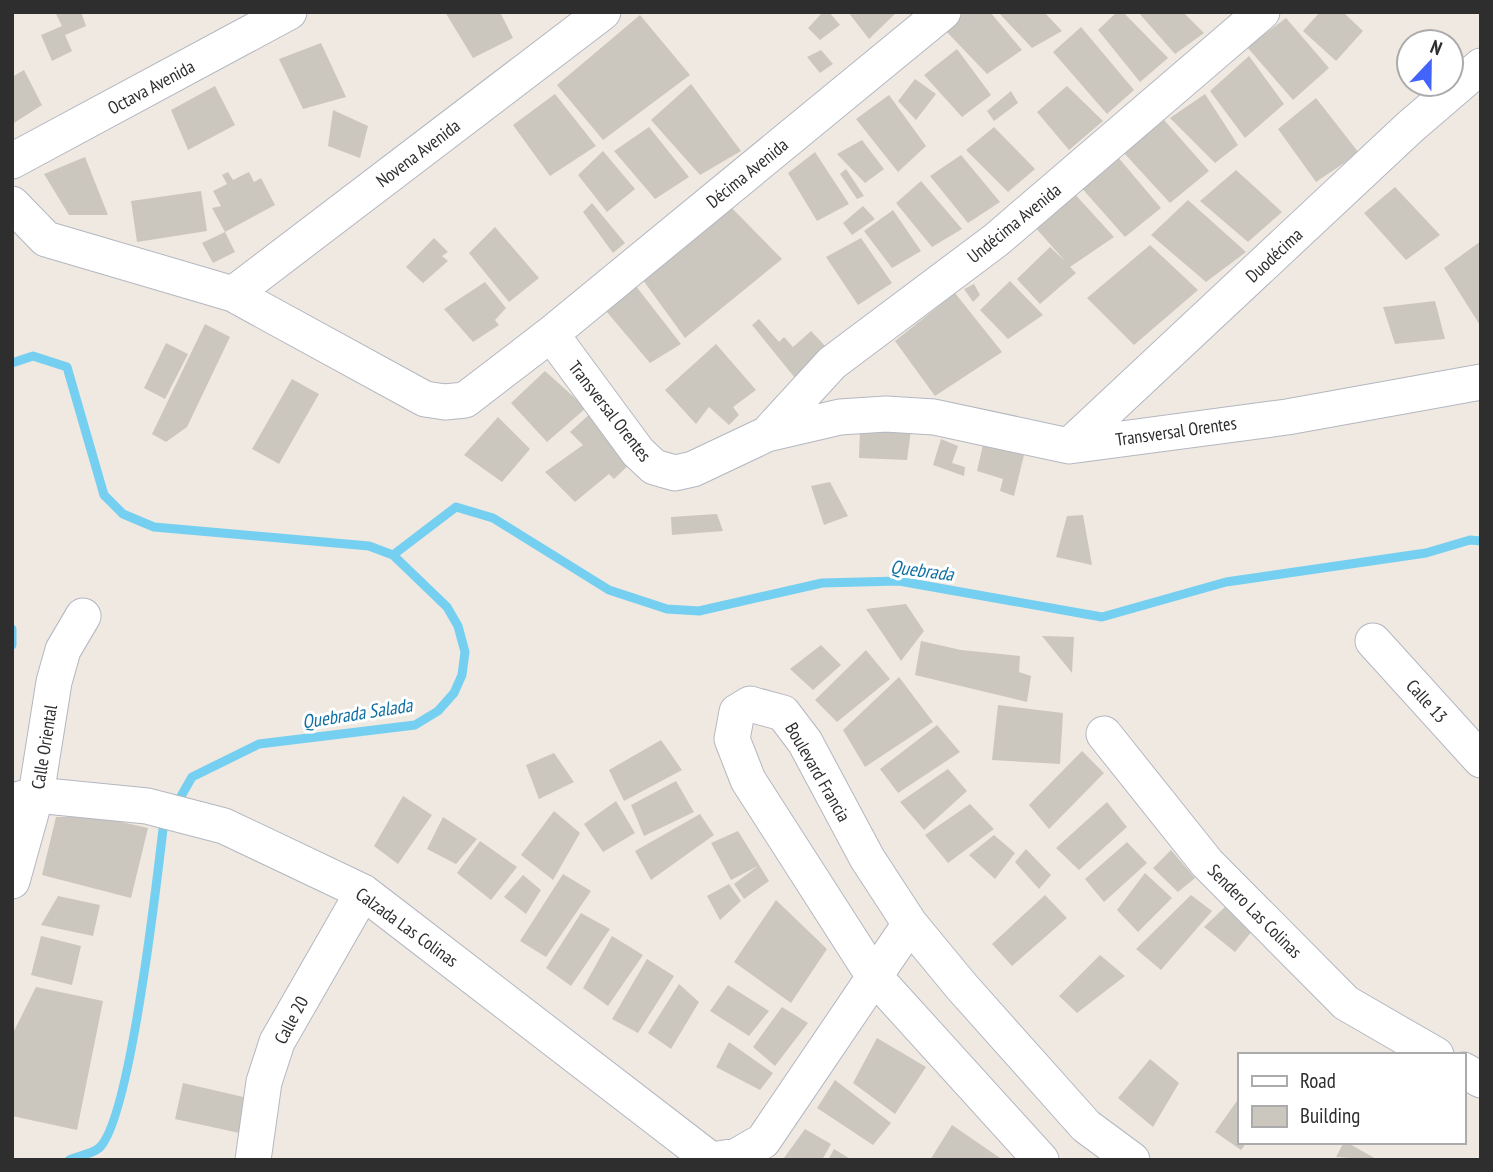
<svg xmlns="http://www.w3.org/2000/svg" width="1493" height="1172" font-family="'PT Sans Narrow',sans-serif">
<rect width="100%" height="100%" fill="#efe9e1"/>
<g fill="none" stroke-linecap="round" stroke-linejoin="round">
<path stroke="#75cff0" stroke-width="9" d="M12 363 33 356 67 367 104 495 123 514 154 527 369 546 393 555 447 607 458 626 465 652 462 675 454 693 438 711 415 725 259 744 192 777 176 805
M393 555 456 507 493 518 609 590 667 609 699 611 822 583 899 581 1102 617 1226 582 1426 553 1470 540 1481 541
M12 629V645
M69 1160C78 1156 92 1154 99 1148 130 1121 157 880 163 829L167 821"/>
</g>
<path fill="#cbc7bf" d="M55 12H81L86 26 65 35 72 51 52 61 41 35 62 26Z
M445 12H500L513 38 473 58Z
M823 12H829L840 25 820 40 808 28Z
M848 12H897L869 39Z
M964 12H990L1022 50 987 74 945 30Z
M998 12H1044L1062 31 1032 48Z
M1117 12H1123L1168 58 1140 82 1098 30Z
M1138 12H1183L1204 33 1175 54Z
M1320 12H1343L1363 31 1336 61 1303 31Z
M640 15 690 75 603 140 557 85Z
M1286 18 1329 68 1293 100 1247 47Z
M1081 27 1134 90 1107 114 1053 52Z
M321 43 346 97 303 109 279 59Z
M957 49 991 95 962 117 924 75Z
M821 50 833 64 820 73 807 57Z
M1249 56 1284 104 1245 138 1210 91Z
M24 70 42 105 14 123 12 77Z
M915 79 936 94 916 120 898 101Z
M691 84 741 151 700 175 651 120Z
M215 86 235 125 188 150 171 110Z
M1067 86 1103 121 1069 150 1037 112Z
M1011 91 1018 103 994 121 987 111Z
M555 94 596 146 550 176 513 125Z
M1205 94 1238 145 1215 163 1170 118Z
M889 95 926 146 898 172 856 119Z
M1316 98 1359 153 1316 182 1278 129Z
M333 110 368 126 360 158 328 146Z
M1164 120 1209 171 1170 203 1124 153Z
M649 127 689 177 655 199 614 151Z
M994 127 1035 169 1008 192 966 150Z
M862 140 884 169 865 183 837 154Z
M603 151 635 189 607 212 578 175Z
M815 152 849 204 817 221 788 173Z
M961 155 1000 202 968 223 930 176Z
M1117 156 1161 208 1125 237 1079 185Z
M85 157 108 215H69L44 174Z
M846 169 864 196 857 199 840 174Z
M1236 170 1282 212 1248 242 1200 201Z
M228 172 233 180 249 172 254 182 261 178 275 205 225 232 235 252 213 263 202 243 225 232 212 208 221 206 213 191 227 184 222 175Z
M921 181 962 229 932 247 896 203Z
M1395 187 1440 235 1406 260 1364 213Z
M201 191 207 231 137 242 131 201Z
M1072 191 1114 237 1070 267 1076 273 1040 304 1017 279 1050 247 1065 261 1034 226Z
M1188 200 1246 252 1206 282 1151 235Z
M592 203 625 243 613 253 583 212Z
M727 203 782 259 685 338 640 276Z
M863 206 875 219 852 235 843 223Z
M893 210 921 251 892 268 864 231Z
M495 227 539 278 509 302 469 253Z
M434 238 448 252 442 256 448 261 423 283 406 267Z
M861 238 892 283 858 305 826 257Z
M1481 241V327L1444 268Z
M1150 245 1198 290 1134 345 1087 298Z
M632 281 681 344 650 363 601 305Z
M1010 281 1043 315 1008 339 980 310Z
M485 282 506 308 495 320 499 325 473 342 444 309Z
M974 284 980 295 973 302 964 289Z
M955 293 1002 352 935 396 895 341Z
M1435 301 1445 339 1395 344 1383 307Z
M759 319 779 342 784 337 793 347 811 331 827 348 795 378 752 325Z
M205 324 230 337 187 427 166 442 152 434Z
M166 343 188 354 165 399 144 388Z
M716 344 756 390 733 407 739 415 729 425 709 407 696 424 665 390Z
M545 371 586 408 547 442 511 403Z
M292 379 319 394 279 464 252 449Z
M592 412 634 460 614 479 609 474 575 502 545 472 583 445 570 432Z
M498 417 530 449 502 482 464 455Z
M860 428 911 430 907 460 859 458Z
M941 439 958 446 952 463 965 467 964 476 933 465Z
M984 440 1024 455 1014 496 1000 491 1003 479 977 471Z
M830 482 848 516 824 525 811 486Z
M717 514 723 531 672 535 671 517Z
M1083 515 1092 565 1056 557 1067 516Z
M906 604 924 631 901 661 866 609Z
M1042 636 1074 637 1072 673Z
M921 641 961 650 1020 656 1019 672 1031 676 1027 702 915 675Z
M821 645 841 665 813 690 790 669Z
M866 650 890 679 837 722 815 700Z
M899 677 933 722 865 767 843 730Z
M998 705 1063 713 1060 764 992 760Z
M937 725 960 752 898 793 880 769Z
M661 740 682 770 624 801 609 770Z
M1082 751 1104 773 1049 829 1029 805Z
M554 753 574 782 539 799 526 765Z
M948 769 967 791 924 830 900 802Z
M676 781 694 812 644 836 631 805Z
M403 796 432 815 398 864 374 846Z
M616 801 635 833 603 852 584 824Z
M1107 802 1127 827 1079 870 1056 848Z
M970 804 994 829 948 863 925 835Z
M554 811 580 833 553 880 521 855Z
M700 814 714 835 651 880 635 851Z
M56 817H99L148 828 131 898 42 875Z
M443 817 477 839 456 864 427 849Z
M738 831 769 881 744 899 734 884 758 866 731 880 711 843Z
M994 835 1015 853 995 879 969 855Z
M480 841 517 867 491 900 457 873Z
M1127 842 1147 863 1104 902 1085 879Z
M1026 849 1051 875 1039 889 1015 862Z
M1171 850 1195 878 1178 892 1153 868Z
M1145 873 1172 898 1138 932 1117 910Z
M563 874 591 891 546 957 520 941Z
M523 875 541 890 526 914 504 897Z
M729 884 741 901 720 920 707 896Z
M1045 895 1067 918 1012 966 992 944Z
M1191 895 1212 911 1161 970 1136 949Z
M58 896 100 905 93 936 41 925Z
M776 900 827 949 791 1003 734 962Z
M1226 906 1253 930 1235 952 1204 927Z
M581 913 610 929 571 986 546 968Z
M41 936 81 946 72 985 31 975Z
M612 936 643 955 608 1006 583 988Z
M1100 955 1125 976 1077 1013 1059 996Z
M647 959 674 976 638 1033 612 1019Z
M679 984 699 1002 671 1049 648 1033Z
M728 985 769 1011 749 1036 710 1011Z
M36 987 103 1001 77 1130 12 1116V1035Z
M782 1007 808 1023 775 1066 753 1047Z
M877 1038 926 1067 895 1114 853 1083Z
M729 1042 773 1073 760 1090 716 1067Z
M1150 1059 1179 1083 1153 1127 1118 1098Z
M835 1080 891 1123 873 1145 817 1108Z
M183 1083 252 1099 244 1134 175 1119Z
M1239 1098V1142H1247L1241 1150 1215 1132Z
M952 1125 1003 1160H930Z
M805 1129 831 1144 822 1160 784 1158Z
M1344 1142H1346L1378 1160 1336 1157Z
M834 1149 852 1160H828Z"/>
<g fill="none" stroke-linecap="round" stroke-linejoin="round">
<g stroke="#b4b7c1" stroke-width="37">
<path id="minor" d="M12 161 289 12
M12 204 46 239 233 294 425 399 445 402 465 400 551 334 638 452 654 467 675 473 693 469 767 434 840 417 886 414 934 417 1069 446 1287 417 1481 382
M233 294 603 12
M551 334 943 12
M767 434 832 363 996 240 1262 12
M1069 446 1410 127 1481 66
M1373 641 1481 760
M1104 734 1207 863 1346 1003 1436 1055
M12 801 36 795 147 806 224 826 363 892 711 1160
M12 881 36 795 54 682 63 650 83 616
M1463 1070 1481 1080
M253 1160 264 1082 277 1042 363 892
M712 1160 737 1156 763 1141 910 924
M1041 1160 873 975 748 780 732 739 737 712 750 704 783 713 805 742 867 858 910 924 962 987 1086 1126 1132 1160"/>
</g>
<use href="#minor" stroke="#fff" stroke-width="35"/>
</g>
<g text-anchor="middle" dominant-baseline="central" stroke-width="6" stroke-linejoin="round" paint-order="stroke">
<g font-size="18" fill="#2e2e2e" stroke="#fff">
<text transform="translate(151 87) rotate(-28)">Octava Avenida</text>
<text transform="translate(418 153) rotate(-37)">Novena Avenida</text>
<text transform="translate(747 173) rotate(-39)">Décima Avenida</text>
<text transform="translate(1014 223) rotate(-39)">Undécima Avenida</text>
<text transform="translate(1274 255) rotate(-43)">Duodécima</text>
<text transform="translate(610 411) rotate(52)">Transversal Orentes</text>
<text transform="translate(1176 431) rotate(-8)">Transversal Orentes</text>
<text transform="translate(1427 701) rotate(48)">Calle 13</text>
<text transform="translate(44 747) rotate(-81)">Calle Oriental</text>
<text transform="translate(818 772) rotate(60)">Boulevard Francia</text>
<text transform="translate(1255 911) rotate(45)">Sendero Las Colinas</text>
<text transform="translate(407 927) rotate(36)">Calzada Las Colinas</text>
<text transform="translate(291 1020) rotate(-62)">Calle 20</text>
</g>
<g font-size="19" font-style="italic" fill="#0d6fa3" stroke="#fff">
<text transform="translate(922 570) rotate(7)">Quebrada</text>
<text transform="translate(357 713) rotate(-9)">Quebrada Salada</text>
</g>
</g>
<rect width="1493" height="1172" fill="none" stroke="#2e2e2e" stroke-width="28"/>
<rect x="1238" y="1053" width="228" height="91" fill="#ffffff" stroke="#ababab" stroke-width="2"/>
<rect x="1252" y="1076" width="35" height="10" fill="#ffffff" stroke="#ababab" stroke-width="2"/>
<text x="1300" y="1088" font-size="21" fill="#2e2e2e">Road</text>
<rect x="1252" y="1106" width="35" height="21" fill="#cbc7bf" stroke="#ababab" stroke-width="2"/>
<text x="1300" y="1123" font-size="21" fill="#2e2e2e">Building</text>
<g transform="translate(1430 63) rotate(22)"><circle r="33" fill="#ffffff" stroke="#ababab" stroke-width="2"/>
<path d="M0-5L12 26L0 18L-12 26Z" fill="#4264fb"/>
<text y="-10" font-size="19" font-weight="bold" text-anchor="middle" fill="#2e2e2e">N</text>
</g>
</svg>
